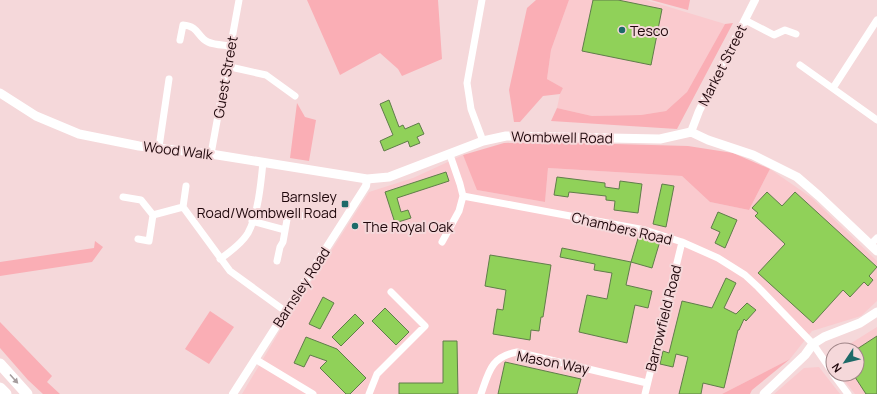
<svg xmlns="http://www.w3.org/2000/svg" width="877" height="394" font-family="Manrope,sans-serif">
<rect width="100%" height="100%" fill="#f5d8da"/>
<path fill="#facace" d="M569 0H646L725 24 687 92 666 111 641 115 592 116 557 108 560 94 563 88 547 79 551 50Z
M463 155 478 190 545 202 548 168 682 176 710 202 749 210 770 169 812 198 877 261V301L861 316 812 331 790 359 722 394H242L282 327 369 192 413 178Z
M877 327V394H855L839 374H857V350H840Z
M819 367 840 394H774L804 368Z"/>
<path fill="#faaeb5" d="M307 0H438L442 59 402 76 398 69 380 53 340 75Z
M536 0H569L551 50 547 79 563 88 560 94 543 96 520 122H514L509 90 527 8Z
M651 0H690L688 10Z
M733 23 677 129 551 121 557 108 592 116 641 115 666 111 687 92 725 24Z
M297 103 305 117 316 120 309 161 290 158Z
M542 142 688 146 733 153 770 169 749 210 710 202 682 176 548 168 545 202 477 190 463 155 504 143Z
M95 241 103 247 92 262 0 276V262L94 248Z
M210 311 234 327 209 364 185 349Z
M0 322 52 376 47 382 60 394H43L28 380 0 348Z
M790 359 752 390 750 394H722Z"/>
<path fill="#90d159" stroke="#607d4a" d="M593 0H618L662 9 651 65 582 51Z
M389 100 399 127 403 125 405 129 419 123 424 134 417 137 420 143 410 147 408 141 384 151 380 141 393 135 380 104Z
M446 172 449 181 397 198 401 212 408 210 411 218 395 223 385 192Z
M557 177 605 183V187L619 189 620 181 642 184 638 213 614 210 615 201 606 200V196L569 192 568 197 554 195Z
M662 184 674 186 666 227 653 224Z
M767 192 782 206 795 192 877 267 869 276 873 280 868 286 864 282 850 297 843 290 813 323 758 273 785 244 755 216 758 213 752 208Z
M718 212 737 220 725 248 715 243 720 232 711 228Z
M639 235 660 241 652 268 631 262Z
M562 248 631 262 626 285 652 291 648 308 635 305 627 343 579 332 587 295 607 299 612 273 594 270 595 264 560 257Z
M490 255 551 265 543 317H541L539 331 531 330 530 340 493 334 497 309 503 310 506 290 485 286Z
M726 278 736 283 724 308 736 314 747 303 756 310 746 321 744 319 739 330H738L724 388 703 383 701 394H679L688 357 676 354 673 367 660 364 663 351 669 353 682 301 712 308Z
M323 297 334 303 320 329 309 324Z
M385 308 409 332 396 345 372 321Z
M355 314 364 323 341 346 332 337Z
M877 336V394H866L853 374H857V349Z
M306 337 337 349 366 378 350 394H346L320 368 327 361 310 355 304 367 294 363Z
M443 341H457L458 394H399V383H443Z
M505 362 581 379 577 394H498Z"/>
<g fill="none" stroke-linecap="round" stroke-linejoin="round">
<path stroke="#fff" stroke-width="7" d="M482 0 467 83 471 109 483 141
M745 20 774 35 785 30 796 34
M180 40 183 25C199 26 197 37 208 42 214 45 224 45 230 46
M800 65 877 120
M226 66 266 75 295 96
M833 88 877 20
M159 147 169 79
M211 154 239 0
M450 155 460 184 463 196 645 230 682 242 718 258 745 275 758 287 813 344 833 373
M123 197 141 200 153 215 183 207 230 271 285 311
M183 207 186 186
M252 221 285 230
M138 239 149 241 153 215
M442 242 459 211 463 196
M870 245 877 238
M220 259C230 252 242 243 248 233 258 215 261 183 263 162
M277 261 280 247 283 242 288 214 304 216
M255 359 313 394
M833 374 848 394
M369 394 377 374 425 326 391 292
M481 394C489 371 491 357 517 352L647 383
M645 394 682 242"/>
<path stroke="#fff" stroke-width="8" d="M691 132 699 111 755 0
M233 394 366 186 367 179"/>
<path stroke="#fff" stroke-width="9" d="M0 93 36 116 79 134 139 146 211 154 367 179 389 177 483 141 506 136 660 139 691 132 708 140 753 155 797 177 819 196 877 251
M764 394 805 355 813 344 824 337 860 323 877 312"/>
<path stroke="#fff" stroke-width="11" d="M0 364 27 394
M0 388 6 394"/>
</g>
<defs><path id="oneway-solid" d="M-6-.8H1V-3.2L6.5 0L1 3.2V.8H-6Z"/></defs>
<use fill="#a59c9d" href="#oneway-solid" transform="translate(14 379) rotate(48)"/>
<g fill="#1d6a68" stroke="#f5d8da" stroke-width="1.5">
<circle cx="622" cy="30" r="4"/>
<rect x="341" y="200" width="8" height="8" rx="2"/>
<circle cx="355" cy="226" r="4"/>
</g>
<g text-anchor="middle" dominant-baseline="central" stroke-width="4" stroke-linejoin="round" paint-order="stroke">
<g font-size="14" fill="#1f070b" stroke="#f5d8da" text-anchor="start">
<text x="630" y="30">Tesco</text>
<text x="337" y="196" text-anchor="end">Barnsley<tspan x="337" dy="16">Road/Wombwell Road</tspan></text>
<text x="363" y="226">The Royal Oak</text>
</g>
<g font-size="14" fill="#1f070b" stroke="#f5d8da">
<text transform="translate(722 65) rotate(-63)">Market Street</text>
<text transform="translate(225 77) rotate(-80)">Guest Street</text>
<text transform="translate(562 137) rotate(1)">Wombwell Road</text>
<text transform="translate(178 150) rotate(7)">Wood Walk</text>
<text transform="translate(622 228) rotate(13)">Chambers Road</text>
<text transform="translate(301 287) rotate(-57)">Barnsley Road</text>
<text transform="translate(663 318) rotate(-76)">Barrowfield Road</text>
<text transform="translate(553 362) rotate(11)">Mason Way</text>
</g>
</g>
<g transform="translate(845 362) rotate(235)"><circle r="19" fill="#f5d8da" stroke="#9f8487"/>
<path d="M0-3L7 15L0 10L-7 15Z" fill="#1d6a68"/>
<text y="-6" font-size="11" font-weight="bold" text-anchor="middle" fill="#1f070b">N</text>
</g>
</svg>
